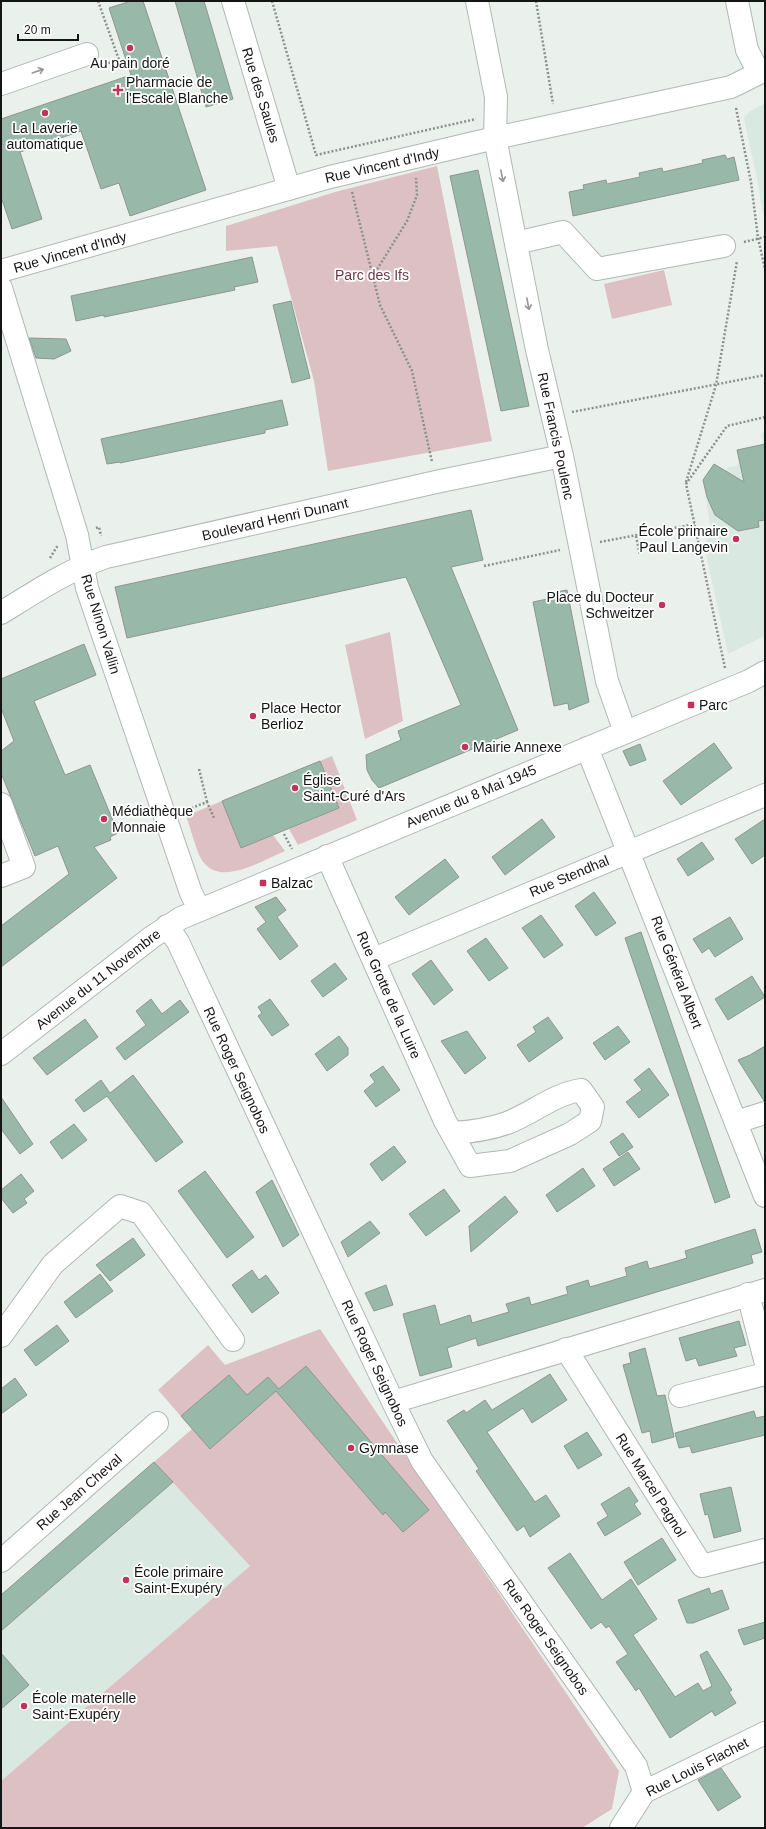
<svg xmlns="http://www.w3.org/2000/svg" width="766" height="1829" font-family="Helvetica,sans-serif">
<rect width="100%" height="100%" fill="#eaf1ed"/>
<path fill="#d9e8e1" d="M765 103V213L763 214 758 184 744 118 749 112Z
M765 432V636L728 654 704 545 715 528 710 525 703 479 714 464 726 471 728 467 736 466 740 462 737 450 763 445 761 433Z
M154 1462 250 1566 1 1781V1595Z"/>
<path fill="#ddc0c4" d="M437 166 492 441 328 471 314 381 277 246 226 251V226L335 192Z
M664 270 672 305 612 319 604 284Z
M390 632 403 721 365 739 345 645Z
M332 756 357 820 298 845 289 829 339 808 320 761Z
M222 801 241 848 273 835 285 851C263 860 223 886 204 863 196 853 191 828 186 816Z
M320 1329 619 1771 612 1809 582 1828H1V1781L250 1566 154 1462 192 1429 158 1390 208 1345 225 1365Z"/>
<path fill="#98b9aa" stroke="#8e9591" d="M131 1H143L206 190 130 216 119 183 101 189 81 131 20 152 42 219 12 229 1 197V119L131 75 109 8Z
M175 1H204L233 99 206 107Z
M725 155 727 159 734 157 739 180 573 216 569 192 584 189 583 185 606 180 607 184 640 177 639 173 662 168 663 172 703 163 702 160Z
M478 170 529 406 501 411 450 176Z
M252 257 258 282 234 287 235 290 104 317V315L76 321 71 296Z
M291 301 310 378 292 383 273 305Z
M29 338 66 339 71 351 54 359 36 358Z
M282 400 288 425 265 430V433L120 463V462L107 464 101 439Z
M765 444V520L758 521 759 527 738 531 715 515 707 497 703 480 714 464 744 482 737 450Z
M471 510 483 560 451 567 518 730 379 788 372 780 367 770 366 755 401 740 398 731 461 705 406 577 127 638 115 587Z
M567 590 589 702 569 710 568 703 554 706 533 602 547 599 546 594Z
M84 644 96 675 34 701 65 775 90 765 118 833 110 837 111 840 94 847 117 878 1 967V926L69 874 58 846 35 856 1 773V751L14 741 1 708V679Z
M714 743 732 768 681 805 663 781Z
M640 744 646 760 630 766 623 751Z
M320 761 339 808 241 848 222 801Z
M542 819 555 837 505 875 492 857Z
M765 819V855L752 864 735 839Z
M702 842 714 859 688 876 677 859Z
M445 859 459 877 409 915 395 897Z
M594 892 616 923 596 936 575 906Z
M276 897 286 910 277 917 298 946 280 960 257 929 266 922 255 907Z
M541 915 563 945 544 958 522 928Z
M730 917 743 939 715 957 709 948 702 953 693 939Z
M641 932 730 1197 715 1203 625 938Z
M486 938 508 968 489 981 467 951Z
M431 960 453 990 434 1005 412 974Z
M335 963 347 979 323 997 311 981Z
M752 976 765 997 728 1020 715 999Z
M151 999 162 1014 180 1000 189 1012 125 1060 116 1048 146 1025 136 1011Z
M270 999 289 1025 272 1036 258 1016 262 1013 258 1007Z
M548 1017 563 1038 529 1062 517 1045 536 1032 533 1027Z
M85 1019 98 1037 47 1075 33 1058Z
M618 1026 630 1042 605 1060 593 1043Z
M467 1031 486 1058 465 1074 441 1041Z
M339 1036 348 1048V1055L327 1071 315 1054Z
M765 1046V1101H764L738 1060 750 1055Z
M383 1066 400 1090 376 1107 364 1091 375 1082 370 1075Z
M649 1068 669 1095 639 1118 626 1102 642 1090 634 1080Z
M133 1075 183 1142 156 1162 107 1096 84 1112 75 1100 101 1080 110 1093Z
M1 1097 33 1144 20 1154 1 1129Z
M74 1124 87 1140 62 1159 50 1142Z
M623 1133 633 1147 619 1156 610 1142Z
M394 1146 406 1162 382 1181 370 1164Z
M628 1152 640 1169 614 1186 603 1169Z
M583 1168 595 1186 557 1212 546 1195Z
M205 1171 254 1237 227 1258 178 1191Z
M21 1174 34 1191 24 1199 27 1203 13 1213 1 1198V1190Z
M272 1180 299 1235 283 1247 256 1192Z
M444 1189 460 1211 426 1236 409 1214Z
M505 1196 518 1212 471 1252 469 1226Z
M370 1221 380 1233 348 1257 341 1242Z
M755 1229 762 1252 751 1255 753 1263 478 1346 476 1338 447 1348 452 1367 420 1376 403 1314 435 1305 440 1325 470 1315 472 1323 509 1312 506 1304 529 1297 531 1305 568 1294 566 1287 588 1280 590 1287 627 1276 625 1268 647 1261 649 1269 667 1264 687 1258 685 1251Z
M133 1238 145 1255 110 1281 96 1265Z
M252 1270 259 1280 266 1275 279 1293 252 1313 232 1285Z
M100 1274 113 1291 76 1318 64 1302Z
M386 1285 393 1305 374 1311 365 1293Z
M739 1321 746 1345 734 1348 737 1356 699 1366 696 1358 686 1361 679 1338Z
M57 1325 69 1341 36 1366 24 1350Z
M645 1348 657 1396 665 1395 674 1437 652 1443 650 1431 642 1433 623 1365 631 1363 629 1353Z
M306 1366 429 1510 403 1532 385 1512 383 1515 276 1391 210 1449 181 1416 229 1375 247 1395 268 1377 279 1389Z
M550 1374 567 1400 532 1423 523 1408 487 1432 535 1502 546 1495 560 1516 530 1537 524 1526 517 1531 476 1471 479 1469 447 1421 464 1410 466 1413 485 1400 492 1410Z
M15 1378 27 1395 1 1414V1389Z
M754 1411 756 1418 765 1416V1435L692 1453 690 1446 679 1448 675 1433Z
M587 1432 602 1455 578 1469 564 1446Z
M154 1462 173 1482 1 1631V1595Z
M629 1487 638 1501 634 1504 641 1514 605 1536 597 1523 608 1516 601 1504Z
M731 1487 741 1531 714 1538 708 1514 705 1515 700 1494Z
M662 1538 676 1560 638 1585 624 1562Z
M570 1553 602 1600 631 1579 657 1619 633 1635 675 1697 698 1683 703 1691 712 1686 700 1655 707 1651 732 1690 729 1692 736 1703 715 1716 712 1711 670 1738 639 1688 636 1691 616 1662 628 1654 609 1626 606 1628 601 1622 591 1629 548 1568Z
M709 1588 711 1594 722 1590 729 1609 693 1623H687L678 1600Z
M765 1622V1638L744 1645 738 1630Z
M1 1653 29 1685 1 1709Z
M721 1768 741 1797 718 1811 698 1780Z"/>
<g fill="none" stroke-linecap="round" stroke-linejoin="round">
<g stroke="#b0b7b4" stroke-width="24">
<path id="minor" d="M233 1 289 189
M477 1 496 97 495 138 537 350 562 456 607 681 625 732
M737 1 747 50 759 73
M1 84 87 54
M516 243 563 232 597 269 724 246
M1 271 330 177 495 138 731 87 765 70
M1 288 77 535 87 588 191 893 199 909
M1 613C35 592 68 570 106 557L436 482 562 456
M587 748 765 1196
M1 804 24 867 1 876
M327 856 445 1121 470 1166 510 1161 570 1134 590 1121 593 1107 581 1090C554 1094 533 1113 507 1123 490 1129 470 1132 452 1133
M167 926 178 942 393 1402 422 1461 636 1766 644 1792
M374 959 765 795
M1 1054 152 937 181 918 691 705 749 681 765 672
M736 1122 765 1113
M748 1294 765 1360
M1 1336 53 1264 120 1206 141 1213 233 1340
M566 1349 702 1566 765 1550
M680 1396 765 1374
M393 1402 765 1290
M1 1561 157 1423
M621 1828 644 1792 765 1733"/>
</g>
<path stroke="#8b908d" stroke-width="2.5" stroke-dasharray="2 2" stroke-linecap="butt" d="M98 1 119 60 105 64
M272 1 316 155 476 119
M536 1 553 104
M736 108 751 182 758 238 765 269
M352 192 380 305 412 371 432 462
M744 242 765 237
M373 276 407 221 417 195 416 178
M572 412 765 375
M686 482 716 385 737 261
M96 528 99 527 101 536
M636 536 640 555
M600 542 695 524
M50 558 58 545
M484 566 560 550
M725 668 686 484 727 426 765 417
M199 769 207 802
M184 811 207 802 214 818
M284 834 292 849"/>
<use href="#minor" stroke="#fff" stroke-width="22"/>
</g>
<defs><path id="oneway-shaft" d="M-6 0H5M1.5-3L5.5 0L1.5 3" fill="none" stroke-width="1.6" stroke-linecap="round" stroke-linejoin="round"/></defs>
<g stroke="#959696">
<use href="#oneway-shaft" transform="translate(38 71) rotate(-19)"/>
<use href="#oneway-shaft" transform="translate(502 176) rotate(79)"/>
<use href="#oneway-shaft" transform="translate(528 304) rotate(79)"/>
</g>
<g fill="#c2335c" stroke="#fff" stroke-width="1.5">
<circle cx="130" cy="48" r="4"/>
<path d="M116 84h4v4h4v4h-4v4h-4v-4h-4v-4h4z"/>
<circle cx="45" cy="113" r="4"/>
<circle cx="736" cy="539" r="4"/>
<circle cx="662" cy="605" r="4"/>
<rect x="687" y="701" width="8" height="8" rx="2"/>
<circle cx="253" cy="716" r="4"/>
<circle cx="465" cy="747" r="4"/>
<circle cx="295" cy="788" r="4"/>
<circle cx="104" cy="819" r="4"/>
<rect x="259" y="879" width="8" height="8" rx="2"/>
<circle cx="351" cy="1448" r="4"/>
<circle cx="126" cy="1580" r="4"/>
<circle cx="24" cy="1706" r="4"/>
</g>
<g text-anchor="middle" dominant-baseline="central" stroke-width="3.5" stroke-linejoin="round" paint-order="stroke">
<g font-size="14" fill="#141615" stroke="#fff" text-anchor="start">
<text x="130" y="63" text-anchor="middle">Au pain doré</text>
<text x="126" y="82">Pharmacie de<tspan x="126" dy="16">l'Escale Blanche</tspan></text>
<text x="45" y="128" text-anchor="middle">La Laverie<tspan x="45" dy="16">automatique</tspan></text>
<text x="728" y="531" text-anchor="end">École primaire<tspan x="728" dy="16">Paul Langevin</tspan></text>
<text x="654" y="597" text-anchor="end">Place du Docteur<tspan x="654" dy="16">Schweitzer</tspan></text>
<text x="699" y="705">Parc</text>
<text x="261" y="708">Place Hector<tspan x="261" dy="16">Berlioz</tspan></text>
<text x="473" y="747">Mairie Annexe</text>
<text x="303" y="780">Église<tspan x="303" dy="16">Saint-Curé d'Ars</tspan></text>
<text x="112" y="811">Médiathèque<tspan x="112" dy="16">Monnaie</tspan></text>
<text x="271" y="883">Balzac</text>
<text x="359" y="1448">Gymnase</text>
<text x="134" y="1572">École primaire<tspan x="134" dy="16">Saint-Exupéry</tspan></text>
<text x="32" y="1698">École maternelle<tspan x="32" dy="16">Saint-Exupéry</tspan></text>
</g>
<g font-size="14" fill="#141615" stroke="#fff">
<text transform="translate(261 95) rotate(73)">Rue des Saules</text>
<text transform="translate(382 165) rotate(-13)">Rue Vincent d'Indy</text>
<text transform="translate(70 252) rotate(-16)">Rue Vincent d'Indy</text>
<text transform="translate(556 436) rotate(78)">Rue Francis Poulenc</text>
<text transform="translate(275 519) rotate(-13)">Boulevard Henri Dunant</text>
<text transform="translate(101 624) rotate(73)">Rue Ninon Vallin</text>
<text transform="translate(471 796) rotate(-23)">Avenue du 8 Mai 1945</text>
<text transform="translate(569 876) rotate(-23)">Rue Stendhal</text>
<text transform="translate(677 972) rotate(69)">Rue Général Albert</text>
<text transform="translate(98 979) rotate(-38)">Avenue du 11 Novembre</text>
<text transform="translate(389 995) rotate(66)">Rue Grotte de la Luire</text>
<text transform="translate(237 1070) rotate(65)">Rue Roger Seignobos</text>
<text transform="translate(375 1363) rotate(65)">Rue Roger Seignobos</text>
<text transform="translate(651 1485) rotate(58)">Rue Marcel Pagnol</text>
<text transform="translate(79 1492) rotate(-41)">Rue Jean Cheval</text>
<text transform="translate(546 1637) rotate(55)">Rue Roger Seignobos</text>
<text transform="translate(697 1767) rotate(-27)">Rue Louis Flachet</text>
</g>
<g font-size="14" fill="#6b3842" stroke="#fff">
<text x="372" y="275">Parc des Ifs</text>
</g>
</g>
<rect width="766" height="1829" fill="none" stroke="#141615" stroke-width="4"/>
<path d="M18 34v6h60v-6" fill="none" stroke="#141615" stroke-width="2"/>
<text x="24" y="34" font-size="12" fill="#141615" stroke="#ffffff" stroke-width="3" paint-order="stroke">20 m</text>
</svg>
